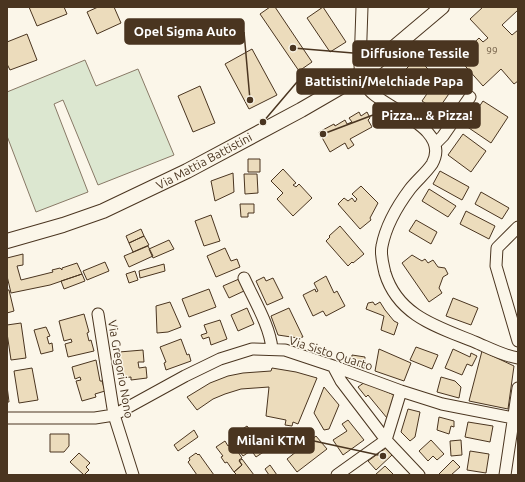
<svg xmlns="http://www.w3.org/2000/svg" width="525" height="482" font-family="Ubuntu,sans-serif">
<rect width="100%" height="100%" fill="#fbf6e9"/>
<path fill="#dce7d0" stroke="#887966" d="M85 60 96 86 138 69 174 155 98 185 63 100 54 104 88 192 36 212 7 136V92Z"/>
<path fill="#ecdcbc" stroke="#4a3520" d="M29 7H64L67 14 37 26Z
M98 7H114L121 23 97 34 87 12Z
M270 7H275L312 62 299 71 260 14Z
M323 7 346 42 330 52 307 18Z
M483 7H518V10L502 25 512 35 518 30V81L514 84 501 69 483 86 458 58 479 38 483 42 488 38 470 19Z
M27 34 37 60 10 70 7 64V42Z
M252 49 277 95 249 109 225 64Z
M417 58 429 70 408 92 395 80Z
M440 75 455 85 437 111 422 101Z
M200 86 215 123 193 132 178 96Z
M483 101 508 117 491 143 466 126Z
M359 112 361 116 367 112 370 118 368 120 372 127 350 139 354 145 348 149 345 143 330 152 319 132 334 124 335 126 345 120 347 124 352 122 349 118Z
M463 134 486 151 471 172 448 155Z
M248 159H260V172H248Z
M283 169 296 183 293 185 296 187 299 184 312 198 293 216 277 199 283 193 271 181Z
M440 171 469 187 462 200 433 184Z
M233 173 234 192 215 201 211 181Z
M244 174H257L258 193 245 194Z
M361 186 378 203 370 218 371 220 360 229 338 204 344 198 348 201 352 198 355 202 357 199 352 194Z
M429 189 456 206 448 217 422 201Z
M481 192 509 208 502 219 475 204Z
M240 204H254V213H248V217H241Z
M466 211 495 226 489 239 460 224Z
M211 215 220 241 204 246 195 221Z
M416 220 437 232 431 244 409 231Z
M340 226 364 254 353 263 352 262 348 266 326 241 330 237 329 236Z
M141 229 144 236 129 243 126 236Z
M144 236 149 245 133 252 129 243Z
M169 240 174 249 153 258 149 249Z
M148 246 153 256 129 267 124 256Z
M225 248 231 261 237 259 240 267 216 277 207 256Z
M23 254V265L17 266 21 280 53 272 52 270 60 268 62 270V268L77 263 82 274 50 285 11 293 7 276V258Z
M412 255 422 261 425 259 428 263 433 260 438 267 445 268 448 274 443 277 439 288 442 293 429 302 402 263Z
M105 262 109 271 87 280 83 271Z
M164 264 165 271 140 278 139 271Z
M135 271 138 280 129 283 126 274Z
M82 274 85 281 64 289 61 281Z
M326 276 334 293 337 291 345 306 326 316 323 311 313 316 303 295 315 289 316 292 318 291 314 283Z
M264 277 266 281 273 278 283 298 267 305 256 281Z
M239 279 244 291 229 298 223 286Z
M209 289 216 307 189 317 182 299Z
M7 290H9L14 311 7 313Z
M453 298 478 308 471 325 446 316Z
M170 302 181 327 168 332 157 333 156 306Z
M373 302 375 305 380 302 385 310 394 321 398 323 394 335 381 330 384 316 366 309 368 303Z
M247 308 254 324 238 331 231 315Z
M289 308 303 337 298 338 278 335 271 316Z
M84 314 89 332 87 333 89 341 91 340 94 351 68 357 65 344 72 342 71 339 64 341 59 321Z
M220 320 227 339 211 345 209 337 203 339 201 335 207 333 204 325Z
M21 323 26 358 11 360 7 333V325Z
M46 327 50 336 47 337 49 344 52 343 53 351 41 354 34 330Z
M181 339 187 355 189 354 191 361 166 370 164 363 166 362 160 347Z
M416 347 438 355 432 369 410 360Z
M379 349 411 363 404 381 375 371Z
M453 349 470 357 471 353 477 356 472 366 467 364 462 375 445 368Z
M143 350 144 362H138L139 368 146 367 147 378 131 380V377L122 378 119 352Z
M482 351 514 366 508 409 469 401Z
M352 355 365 357 364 367 351 365Z
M96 360 100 381H102L105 391 95 394 96 397 82 401 76 381 81 380 80 377 75 379 72 367Z
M32 368 38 400 19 403 14 371Z
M272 368 296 372 317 378 298 424 293 422 292 426 285 425 286 420 266 416 269 387 241 389 225 394 213 399 197 410 187 397 210 383 228 376 243 373 271 371Z
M441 377 455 381 461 387 459 398 437 392Z
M365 382 394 395 390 415 387 418 368 395 366 397 358 387Z
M7 386 9 402H7Z
M324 387 339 405 329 429 324 430 314 413Z
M408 409 420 412 415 437 410 441 401 432Z
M439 417 454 421V427L451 426 449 434 437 430Z
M348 420 364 440 343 455 333 440 347 431 342 424Z
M468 422 493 426 490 442 465 437Z
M247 426 251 431 254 429 264 443 261 445 265 451 256 457 249 447 247 448 243 442 245 441 238 432Z
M194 430 198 437 178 451 174 445Z
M50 434H69V446L64 452H50Z
M316 436 327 449 297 472 287 459Z
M240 440 249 452 243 456 234 444Z
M431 440 444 454 437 460 433 456 428 461 419 451Z
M461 440 462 455 451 456 450 441Z
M225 441 228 446 232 443 242 458 239 460 242 465 234 472 227 462 225 463 221 457 223 456 216 447Z
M386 448 392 455 376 470 368 461Z
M470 451 489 454 486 473 467 470Z
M79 453 90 463 86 467 89 470 84 475 70 462Z
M196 453 198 455 199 454 214 475H197L188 462 190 460 189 458Z
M242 459 254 475H237L234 472 242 465 239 461Z
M453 460 460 467 451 475H440L439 474Z
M270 465 277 475H269L265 469Z
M385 466 394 475H375Z"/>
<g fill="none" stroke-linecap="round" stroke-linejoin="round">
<g stroke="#4a3520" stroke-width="13">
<path id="minor" d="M362 7 360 66C360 76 364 84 370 91 388 110 452 129 432 164 426 173 417 180 410 189 398 205 386 225 382 246 380 255 383 264 385 273 398 316 438 327 475 342 489 348 504 356 518 358
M435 144 443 136 470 97
M518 227 497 248 496 266 518 341
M244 278C254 300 270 326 272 349
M98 314 114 415 133 475
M333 366 341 381 386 440 419 475
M7 418H95L114 415 185 376 220 359 252 349 285 350 333 366 401 391 442 404 513 418
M386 440 401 391
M337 475 386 440
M505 475 518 388"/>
</g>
<g stroke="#4a3520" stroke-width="16">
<path id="major" d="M7 241 63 225 103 211 187 171 301 110 339 88 372 66 442 7"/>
</g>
<use href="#minor" stroke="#fbf6e9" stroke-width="11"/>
<use href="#major" stroke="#fbf6e9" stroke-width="14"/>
</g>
<g text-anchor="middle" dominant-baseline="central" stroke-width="3" stroke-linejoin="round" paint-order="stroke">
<g font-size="10" fill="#725f47">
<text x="492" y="50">99</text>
</g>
<g font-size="12" fill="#4a3520" stroke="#fbf6e9">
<text transform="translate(204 161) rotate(-28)">Via Mattia Battistini</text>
<text transform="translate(331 353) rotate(18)">Via Sisto Quarto</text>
<text transform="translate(121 369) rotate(80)">Via Gregorio Nono</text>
</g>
</g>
<path fill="none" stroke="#4a3520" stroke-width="1.5" d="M250 100L244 32M293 48L353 53M263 122L297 82M323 134L373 115M383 456L314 441"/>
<g fill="#4a3520" stroke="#fbf6e9" stroke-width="1.5">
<circle cx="250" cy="100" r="4"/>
<circle cx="293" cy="48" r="4"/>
<circle cx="263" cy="122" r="4"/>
<circle cx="323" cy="134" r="4"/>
<circle cx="383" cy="456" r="4"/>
</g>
<g fill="#4a3520" stroke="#4a3520" stroke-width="1.5">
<rect x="125" y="19" width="119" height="25" rx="4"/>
<rect x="353" y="41" width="125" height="25" rx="4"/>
<rect x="297" y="69" width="175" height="25" rx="4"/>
<rect x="373" y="103" width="107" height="25" rx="4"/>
<rect x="229" y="428" width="85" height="25" rx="4"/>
</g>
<g font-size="13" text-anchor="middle" font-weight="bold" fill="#fff">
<text x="185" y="36">Opel Sigma Auto</text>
<text x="415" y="58">Diffusione Tessile</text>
<text x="384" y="86">Battistini/Melchiade Papa</text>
<text x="427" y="120">Pizza... &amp; Pizza!</text>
<text x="271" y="445">Milani KTM</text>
</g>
<rect width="525" height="482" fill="none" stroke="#4a3520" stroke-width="16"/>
</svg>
